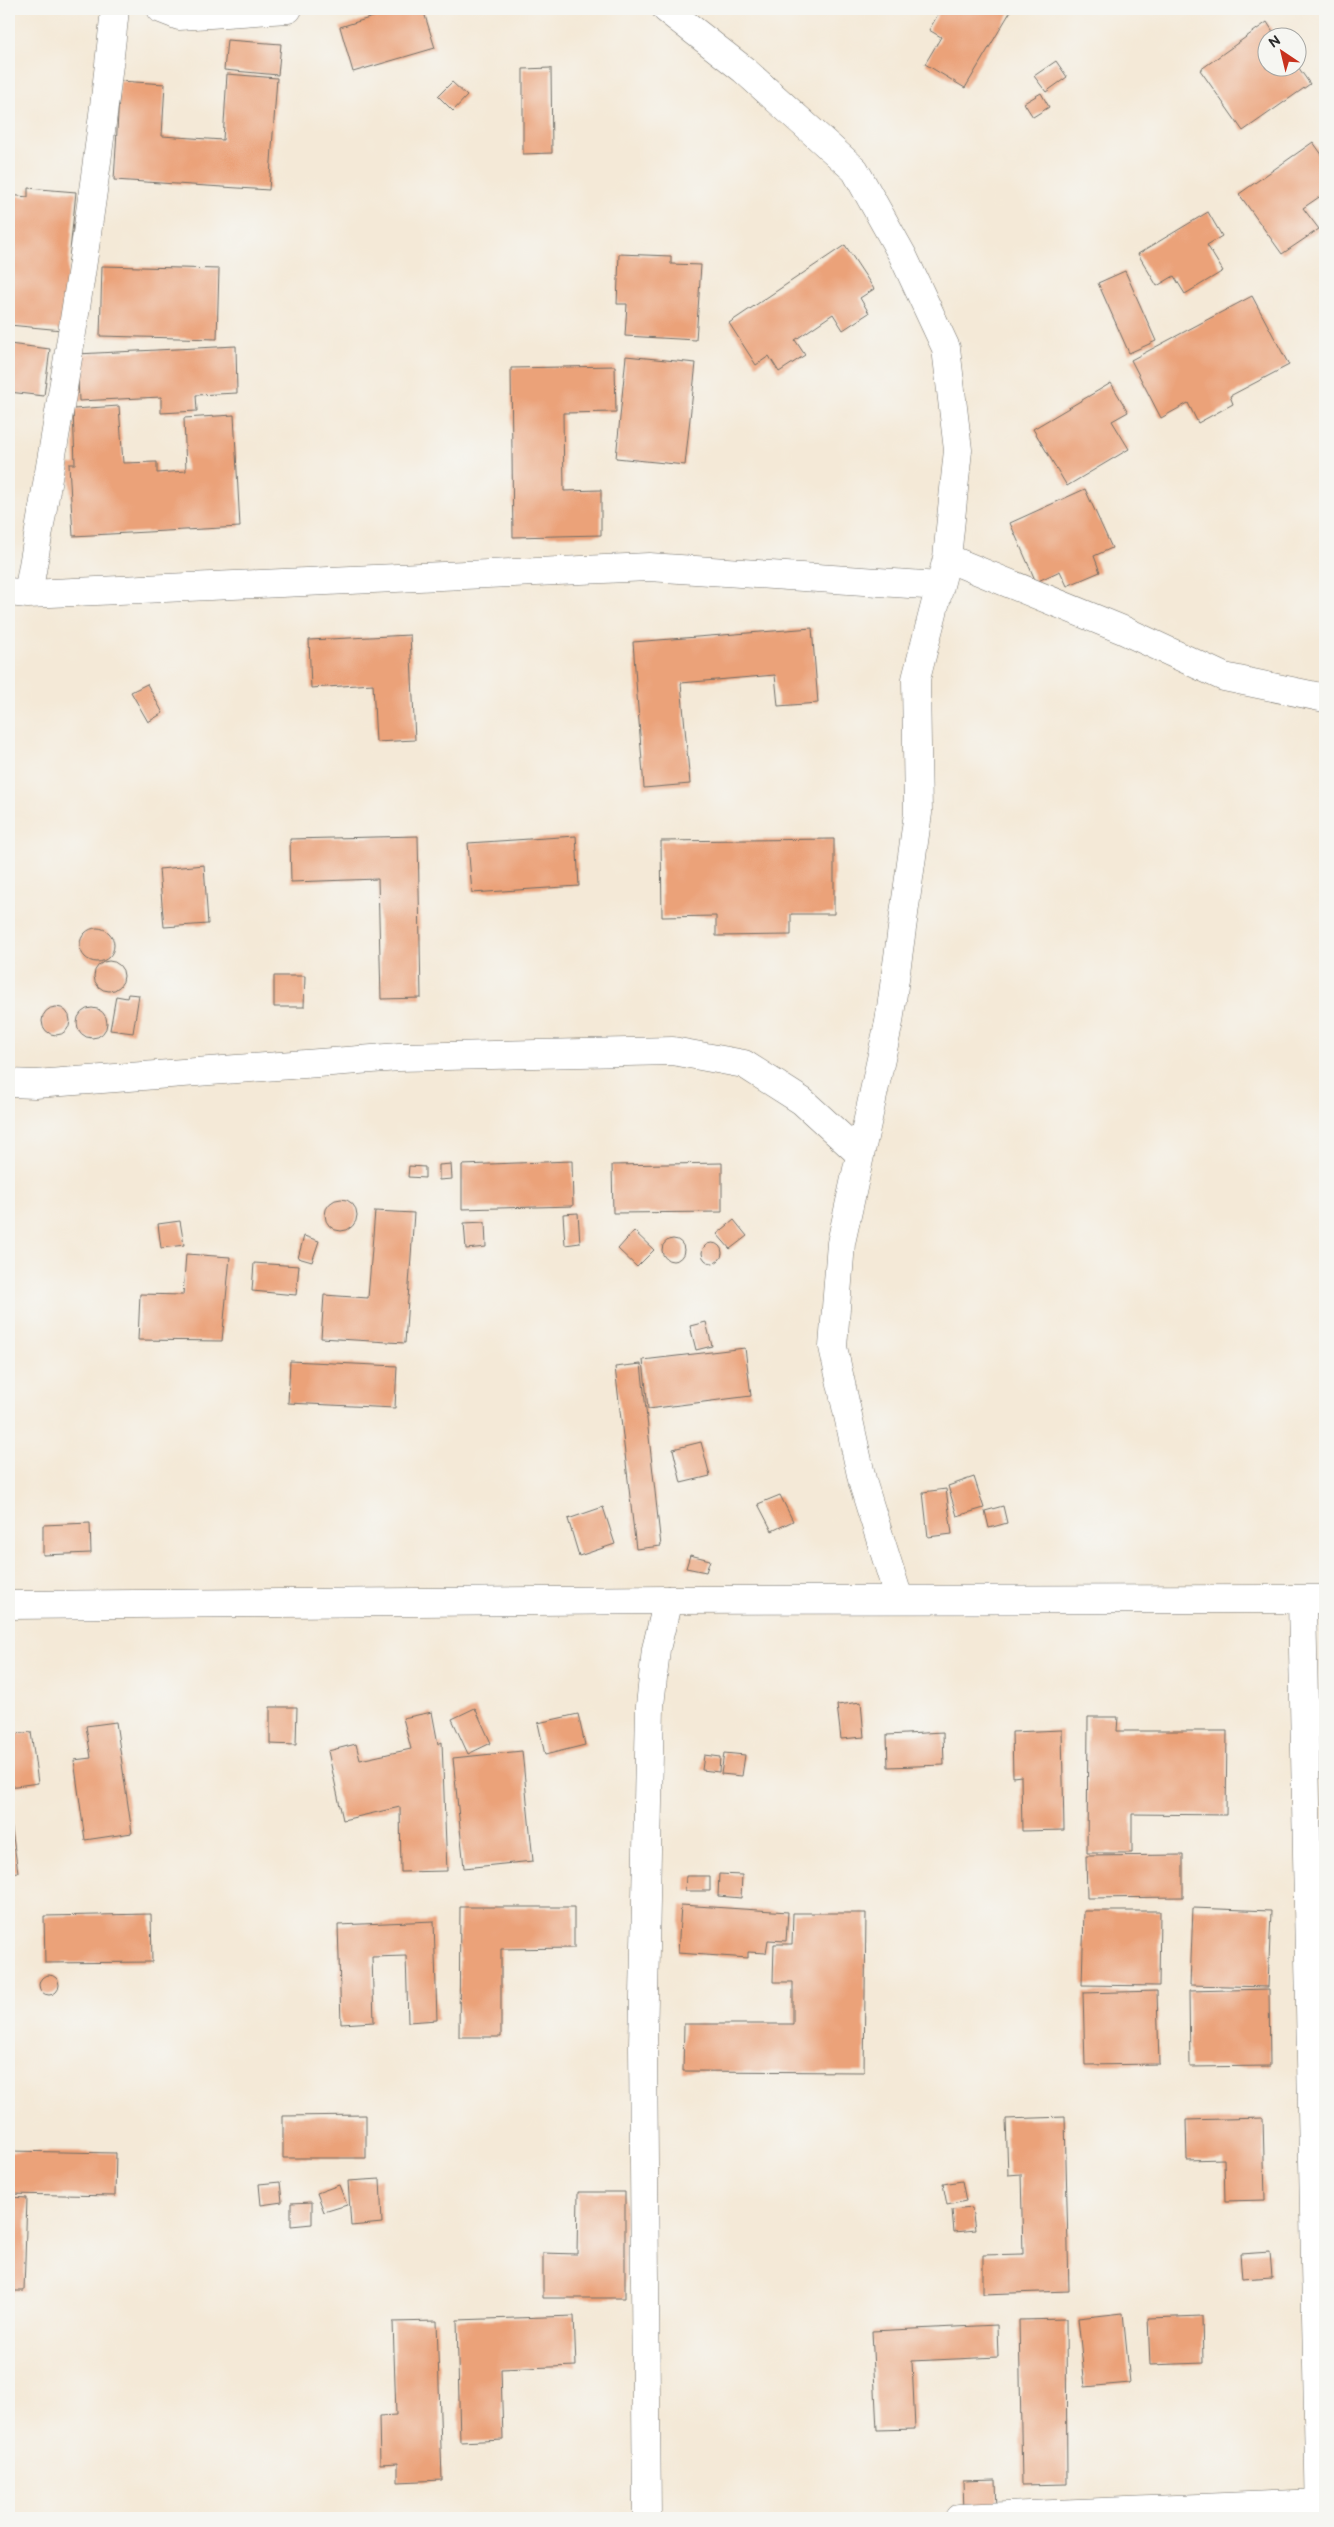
<svg xmlns="http://www.w3.org/2000/svg" width="1334" height="2527" font-family="'Balsamiq Sans',sans-serif">
<rect width="100%" height="100%" fill="#f6f6f2"/>
<filter id="ink" filterUnits="userSpaceOnUse"><feTurbulence type="fractalNoise" baseFrequency=".02" numOctaves="2"/><feDisplacementMap in="SourceGraphic" scale="10" xChannelSelector="R" yChannelSelector="G"/><feConvolveMatrix kernelMatrix="1 2 1 2 8 2 1 2 1" color-interpolation-filters="sRGB"/></filter>
<filter id="wash" filterUnits="userSpaceOnUse"><feTurbulence type="fractalNoise" baseFrequency=".0096" numOctaves="4" result="noise"/><feDisplacementMap in="SourceGraphic" scale="20" xChannelSelector="R" yChannelSelector="G"/><feGaussianBlur stdDeviation="1.12" result="paint"/><feColorMatrix in="noise" values="0 0 0 0 0 0 0 0 0 0 0 0 0 0 0 0 0 1.4 0 .05"/><feComposite in="paint" operator="in"/></filter>
<g filter="url(#wash)">
<rect width="100%" height="100%" fill="#f4e9d7"/>
<g id="blocks">
<path fill="#eba279" d="M399 9H423L435 48 353 72 340 27Z
M941 9H1012L965 88 925 64 941 37 929 30Z
M1267 22 1277 38H1266V68H1296V64L1310 84 1243 131 1200 70Z
M227 40 281 44 278 75 224 70Z
M1056 61 1067 77 1046 92 1034 76Z
M551 68 552 153 523 154V69Z
M227 74 277 78 269 190 114 180 120 81 165 84 162 136 223 140Z
M452 82 467 96 453 111 438 96Z
M1041 93 1049 107 1033 117 1024 103Z
M1313 142 1325 159V193L1303 208 1319 229 1282 254 1239 194Z
M28 188 76 192 62 330 9 325V195L28 197Z
M1208 212 1222 236 1207 245 1223 271 1185 294 1174 276 1157 286 1138 254Z
M845 245 874 289 860 298 869 313 843 330 833 314 795 340 805 355 779 372 769 356 756 365 729 323Z
M619 254 671 256V264L701 265 696 340 625 336 627 304H617Z
M102 266 219 269 217 339 100 336Z
M1125 271 1156 341 1129 353 1098 283Z
M1252 296 1289 365 1230 396 1233 404 1198 423 1188 403 1161 418 1131 360Z
M9 344 50 349 44 396 9 392Z
M236 346 237 393 196 395 197 411 161 413V397L79 401 77 354Z
M626 356 696 363 685 465 616 458Z
M615 366 616 412 563 413 564 491 601 490V535L513 537 511 368Z
M1111 383 1128 412 1112 421 1129 449 1067 486 1033 429Z
M119 406 123 463 157 462V473L186 471 184 418 234 415 240 527 73 536 69 464H75L73 409Z
M1085 489 1112 548 1094 556 1100 572 1067 586 1060 571 1036 582 1010 523Z
M812 628 818 703 778 706 775 675 681 683 690 784 644 788 633 642Z
M410 635 415 740 376 742 373 684 311 688 309 640Z
M147 684 163 713 148 722 131 692Z
M418 836 421 998 381 999 378 879 291 882 290 839Z
M576 836 579 886 472 893 468 843Z
M834 839V914H791V935L716 936V916L662 917 661 841Z
M204 865 208 924 164 927 159 869Z
M80 945a17 17 0 1 1 34 0a17 17 0 1 1-34 0Z
M94 976a15 15 0 1 1 30 0a15 15 0 1 1-30 0Z
M274 976H305L304 1007H274Z
M128 994 139 995 133 1033 110 1030 116 996 127 998Z
M42 1021a14 14 0 1 1 28 0a14 14 0 1 1-28 0Z
M77 1023a15 15 0 1 1 30 0a15 15 0 1 1-30 0Z
M572 1161 573 1206 462 1209V1165Z
M722 1163V1212L613 1213 612 1165Z
M451 1164 452 1179 439 1180V1165Z
M409 1166 425 1167V1178L408 1177Z
M325 1215a16 16 0 1 1 32 0a16 16 0 1 1-32 0Z
M375 1211 414 1213 405 1343 321 1338 324 1295 368 1298Z
M578 1213 580 1243 565 1245 563 1214Z
M734 1220 747 1236 730 1249 717 1234Z
M180 1221 184 1245 161 1248 158 1224Z
M485 1222 486 1247 466 1249 464 1223Z
M634 1231 654 1250 637 1267 618 1249Z
M304 1236 319 1241 312 1262 298 1258Z
M662 1250a11 11 0 1 1 22 0a11 11 0 1 1-22 0Z
M702 1253a10 10 0 1 1 20 0a10 10 0 1 1-20 0Z
M186 1254 230 1257 222 1341 138 1340 140 1294 183 1295Z
M254 1263 299 1266 296 1295 252 1291Z
M706 1322 712 1346 696 1350 690 1326Z
M745 1348 751 1396 648 1409 643 1360Z
M290 1361 397 1366 395 1408 288 1403Z
M641 1364 661 1546 636 1549 615 1367Z
M701 1442 710 1476 681 1483 673 1449Z
M974 1477 984 1508 957 1516 948 1486Z
M946 1489 952 1534 928 1537 923 1492Z
M780 1495 793 1521 772 1531 758 1504Z
M1003 1506 1007 1523 989 1528 985 1511Z
M603 1507 615 1544 579 1556 568 1519Z
M90 1523 91 1553 43 1555V1525Z
M690 1555 710 1560 706 1572 686 1568Z
M861 1702 864 1737 841 1739 837 1705Z
M270 1707H297L296 1745 270 1744Z
M475 1708 491 1743 468 1754 452 1719Z
M432 1712 438 1744 442 1742 447 1871 401 1872 400 1807 343 1820 328 1751 356 1744 360 1760 411 1749 403 1718Z
M578 1714 585 1745 545 1755 538 1723Z
M1088 1717H1118L1117 1731H1227L1226 1815 1132 1814V1853H1087Z
M116 1722 132 1833 85 1840 74 1760 91 1758 86 1726Z
M1062 1730 1064 1830 1022 1831 1021 1776 1013 1777 1012 1732Z
M31 1732 38 1783 9 1787V1735Z
M943 1732 944 1765 888 1767 887 1735Z
M522 1751 533 1861 464 1868 453 1758Z
M724 1753 745 1755 742 1776 721 1774Z
M704 1755 720 1757 719 1772 702 1770Z
M9 1809 18 1872 9 1873Z
M1183 1855V1897L1087 1898 1086 1856Z
M719 1874 742 1875 741 1898 718 1896Z
M686 1876H710V1891H685Z
M681 1905 788 1912 786 1941 768 1940 766 1953 748 1952V1958L678 1953Z
M460 1907H574V1948L501 1949V2037H459Z
M1193 1908 1271 1911 1268 1987 1190 1985Z
M1084 1911H1160L1159 1986 1082 1985Z
M793 1913H866L864 2072 683 2071 684 2024H793V1982H773L774 1944H792Z
M151 1914 152 1962 45 1963 44 1916Z
M434 1921 437 2020 408 2022 406 1956 372 1957 374 2022 341 2024 338 1925Z
M39 1985a10 10 0 1 1 20 0a10 10 0 1 1-20 0Z
M1269 1989 1270 2066 1190 2067 1189 1991Z
M1157 1991 1159 2064 1085 2065 1083 1993Z
M366 2115V2158H283V2116Z
M1065 2117 1069 2291 983 2294V2255L1023 2254 1021 2174 1008 2175 1006 2119Z
M1263 2118 1265 2200 1225 2201 1224 2159 1187 2160 1186 2120Z
M9 2151 116 2153 115 2196 9 2194Z
M380 2179 382 2223 351 2226 348 2181Z
M962 2181 966 2201 947 2205 943 2184Z
M280 2182 282 2202 261 2205 259 2184Z
M339 2185 347 2205 324 2212 317 2193Z
M578 2192H625V2298H543V2253L577 2254Z
M9 2197 27 2198 24 2291H9Z
M312 2202V2224L291 2226V2203Z
M972 2208 975 2230 954 2232 952 2210Z
M1270 2252 1272 2277 1242 2279 1240 2254Z
M1123 2313 1130 2383 1085 2387 1078 2318Z
M574 2316 576 2366 501 2369 503 2440 460 2442 457 2320Z
M1202 2316 1203 2363 1150 2365 1148 2318Z
M1066 2319 1067 2484 1022 2485 1019 2320Z
M437 2321 442 2480 398 2482V2463L380 2464 379 2416 396 2415 393 2322Z
M997 2325 998 2357 912 2361 915 2429 877 2430 872 2331Z
M996 2480 997 2512 964 2513 963 2481Z"/>
</g>
</g>
<g filter="url(#ink)">
<use href="#blocks" fill-opacity="0" stroke="#716e67" stroke-width="1"/>
<g fill="none" stroke-linecap="round" stroke-linejoin="round">
<g stroke="#716e67" stroke-width="29">
<path id="minor" d="M161 9 179 16 288 9
M666 9 744 70 855 170 903 256 946 348 958 450 947 558 916 679 918 813 889 1022 841 1243 833 1347 863 1484 899 1599
M947 558 1123 630 1224 677 1325 698
M9 592 28 594 649 567 940 586
M28 594C62 400 95 205 115 9
M9 1083 35 1084 399 1057 673 1051 744 1064 802 1101 860 1154
M1302 1599 1320 2518
M9 1605 668 1600 1325 1599
M647 2518 643 2045 650 1706 656 1649 668 1600
M959 2518 1320 2503"/>
</g>
<use href="#minor" stroke="#fff" stroke-width="28"/>
</g>
</g>
<rect width="1334" height="2527" fill="none" stroke="#f6f6f2" stroke-width="30"/>
<g transform="translate(1282 52) rotate(325)"><circle r="24" fill="#f6f6f2" stroke="#a5a5a2"/>
<path d="M0-4L9 19L0 12L-9 19Z" fill="#c8321e"/>
<text y="-8" font-size="14" font-weight="bold" text-anchor="middle" fill="#2b2b2b">N</text>
</g>
</svg>
